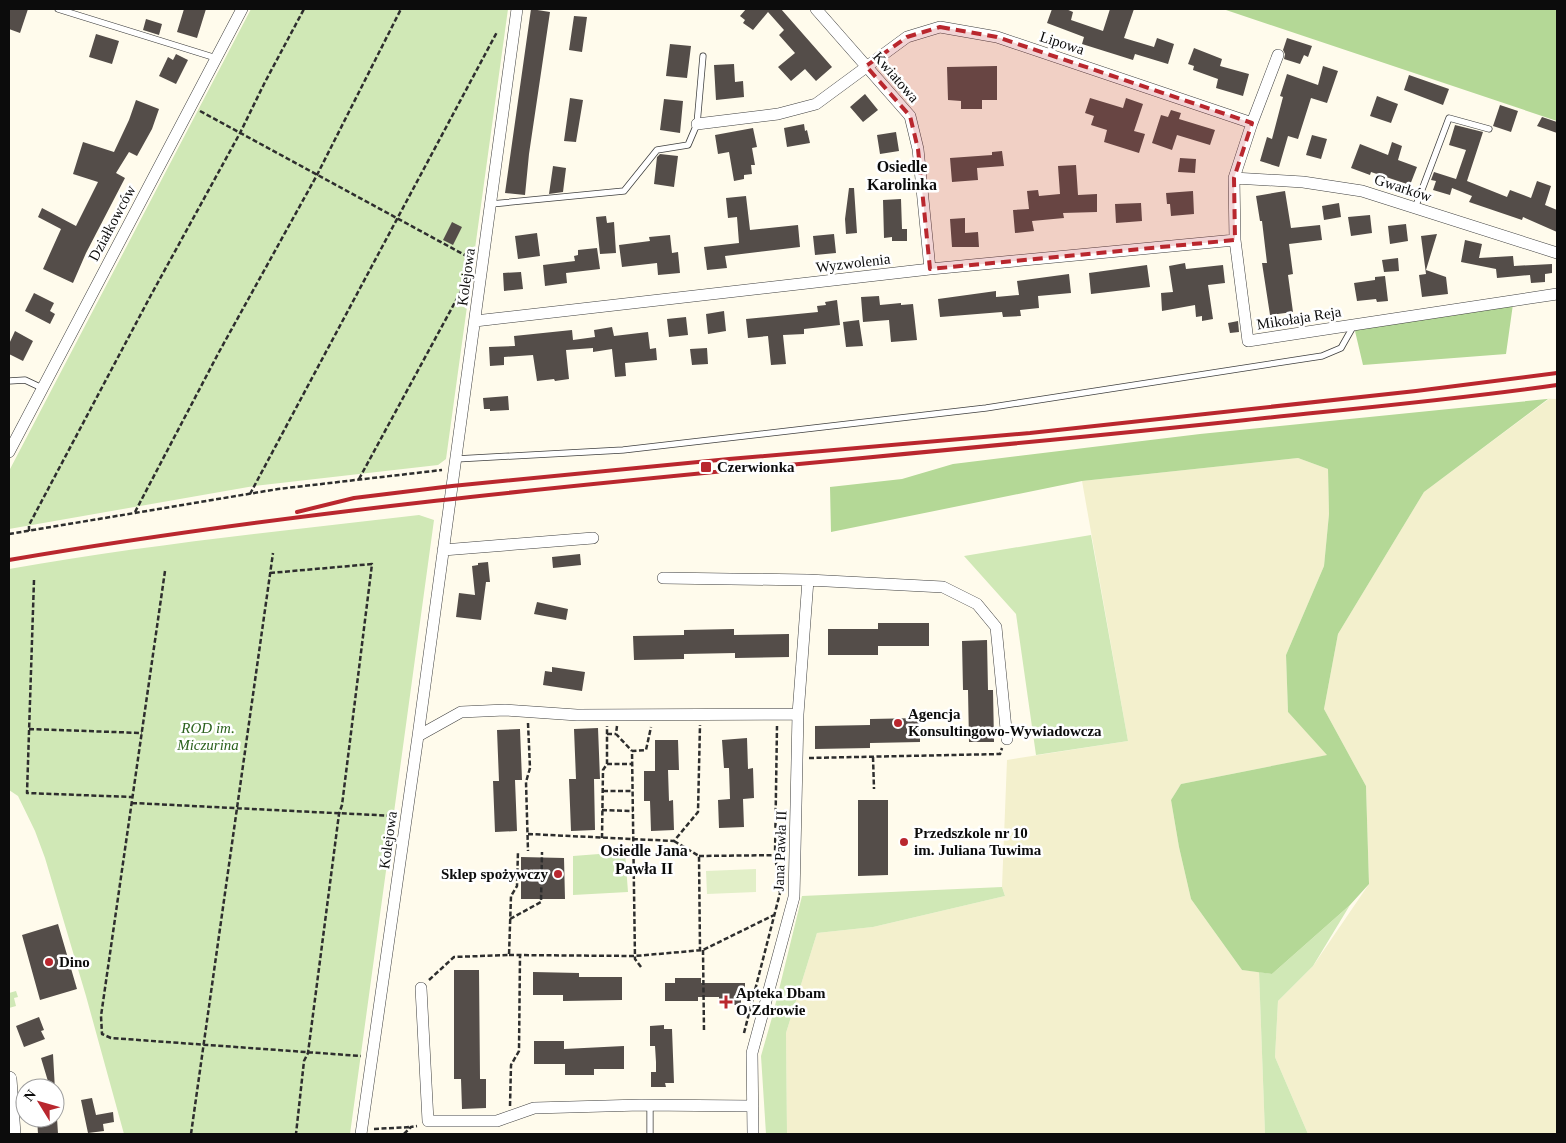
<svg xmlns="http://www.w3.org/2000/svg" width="1566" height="1143" font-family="'Times New Roman',serif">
<rect width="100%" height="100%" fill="#fffbec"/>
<path fill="#f3f0cd" d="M1549 399H1557V1134H1308L1275 1057 1278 1001 1313 966 1369 884 1366 786 1324 709 1338 634 1424 492Z
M1298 458 1328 469 1329 514 1324 566 1286 655 1288 712 1328 755 1181 784 1171 800 1179 847 1191 899 1242 970 1259 972 1265 1134H787L786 1033 817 933 873 927 1005 896 1002 887 1007 760 1128 741 1082 481Z"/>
<path fill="#d0e8b6" d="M251 9H508L446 459 438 465 254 486 9 529V471Z
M419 515 434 520 350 1134H124L86 996 45 858 35 831 18 796 9 790V569C145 545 282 531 419 515Z
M1091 535 1128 741 1036 755 1016 614 964 556Z
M625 852 628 892 573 895V856Z
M1002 887 1005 896 873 927 817 933 786 1033 787 1134H766L761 1056 773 1014 802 896Z
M1350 905 1313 966 1278 1001 1275 1057 1308 1134H1265L1259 972 1272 974Z
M16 991 18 997 14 998 16 1006 9 1008V993Z"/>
<path fill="#b4d896" d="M1223 9H1557V121Z
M1513 304 1506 354 1363 365 1355 331 1359 327Z
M1557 398 1548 399 1424 492 1338 634 1324 709 1366 786 1369 884 1350 905 1272 974 1242 970 1191 899 1179 847 1171 800 1181 784 1327 755 1288 712 1286 655 1324 566 1329 514 1328 469 1298 458 1082 481 831 532 830 487 902 479 953 464 1200 434Z"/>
<path fill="#e2efc8" d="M756 869V892L707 894 706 871Z"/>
<path fill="#544d49" d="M9 9H28L20 33 9 29Z
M184 9H206L197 38 177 32Z
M531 9 550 12 529 154 525 195 505 193Z
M746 9H781L832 67 816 81 805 69 791 81 778 67 795 53 779 35 784 30 768 12 753 30 743 23 745 20 740 16Z
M1052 9H1066L1073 12 1071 20 1103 31 1110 9H1134L1124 38 1154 47 1157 38 1174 44 1168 64 1135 54 1133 60 1082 44 1084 37 1047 23Z
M574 16 587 17 582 52 569 50Z
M146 19 162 24 159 35 143 30Z
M96 34 119 41 112 64 89 57Z
M1287 38 1312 46 1308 57 1304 55 1300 64 1284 59 1285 54 1283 50Z
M670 44 691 46 687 78 666 76Z
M1194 48 1222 59 1220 66 1249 74 1243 96 1216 88 1218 79 1193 70 1194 66 1188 64Z
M176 54 188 60 176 84 159 76 168 57 173 60Z
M734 64 735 82 743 81 744 97 716 100 714 65Z
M997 66V100H982V109H961V101L948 100 947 67Z
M1323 66 1338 71 1327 103 1311 98 1298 139 1288 136 1279 167 1260 161 1267 137 1272 139 1283 97 1280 96 1287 74 1318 85Z
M1409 75 1449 89 1443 105 1404 90Z
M865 94 878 110 863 122 850 107Z
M1377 96 1398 104 1391 123 1370 116Z
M570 98 583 100 576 142 564 141Z
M1090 98 1123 108 1126 98 1143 104 1134 131 1145 134 1139 153 1104 142 1107 130 1091 125 1094 116 1085 113Z
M664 99 683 101 680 133 660 130Z
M136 100 159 109 152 129 137 156 129 152 116 173 125 178 86 253 73 283 43 269 61 229 38 217 42 208 76 226 98 182 73 174 83 142 114 152 129 120Z
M1500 105 1518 111 1511 132 1493 126Z
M1171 110 1181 113 1179 119 1215 130 1210 145 1177 135 1172 150 1152 143 1161 115 1168 117Z
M1542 117 1557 122V133L1537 126Z
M804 124 805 131 807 130 810 143 787 147 784 128Z
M1455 125 1483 132 1467 181 1507 197 1510 190 1531 198 1537 181 1551 186 1545 205 1557 210V232L1523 217 1522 220 1469 202 1472 196 1452 188 1450 195 1433 190 1436 181 1431 180 1434 172 1456 179 1466 150 1449 145Z
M753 128 757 147 752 148 755 165H751L752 174 744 175V179L734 181 729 152 718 154 715 135Z
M896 132 899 151 880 154 877 135Z
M1312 135 1327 139 1321 159 1306 155Z
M1392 142 1402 146 1398 160 1417 167 1410 185 1371 172 1370 175 1351 168 1360 144 1388 155Z
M1002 151 1004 166 977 168 978 180 952 182 950 158 992 155V152Z
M660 154 678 156 674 187 654 184 657 157Z
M1180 158 1196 159 1195 173 1178 172Z
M1076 165 1078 195 1097 194V212L1063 213 1064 218 1032 221 1034 231 1015 233 1013 210 1029 209 1027 191 1038 190 1039 196 1060 194 1058 166Z
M553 166 566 168 563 192 549 194Z
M849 188H854L857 233 846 234 845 219Z
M1193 191 1194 214 1171 216 1170 204H1167L1166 193Z
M1285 191 1291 228 1320 225 1322 240 1289 244 1293 274 1288 275 1293 312 1270 315 1262 263H1267L1262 221H1260L1256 196Z
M746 196 750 230 798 225 800 247 725 256 727 268 707 270 704 247 739 243 737 217 728 218 726 198Z
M901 199 902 229H907V241H892V237L884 238 883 200Z
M1141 203 1142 221 1116 223 1115 204Z
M1339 203 1341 217 1324 220 1322 206Z
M1370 215 1372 233 1351 236 1348 217Z
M606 216 607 223 614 222 616 253 600 254 596 217Z
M965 218V233L978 232 979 247H952L950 219Z
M452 222 462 227 453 245 443 240Z
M1406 224 1408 241 1390 244 1388 226Z
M537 233 540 256 518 259 515 236Z
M834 234 836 253 815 255 813 236Z
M1437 234 1426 270 1446 277 1448 294 1422 297 1419 275 1426 274 1421 236Z
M670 235 672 253 678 252 680 273 658 275 657 263 622 267 619 245 650 241 649 237Z
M1465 240 1482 244 1479 258 1513 256 1514 266 1552 264V273L1545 274V282L1531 283 1530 275 1497 278 1496 269 1461 262Z
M597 248 600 269 566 273 567 283 545 286 543 265 575 261 574 256 578 255V250Z
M1398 258 1399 271 1384 272 1382 260Z
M1185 263 1186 269 1223 265 1225 283 1208 285 1213 319 1202 321V316L1196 317 1195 305 1162 311 1161 293 1173 292 1169 266Z
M1147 265 1150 287 1091 294 1089 273Z
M521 272 523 289 504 291 503 273Z
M1069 274 1071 293 1038 296 1039 308 1020 310 1021 316 1003 317 1002 312 940 317 938 299 996 291V297L1019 295 1017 281Z
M1385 276 1388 301 1377 302 1376 299 1357 301 1354 283 1375 280V277Z
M34 293 54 303 50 311 55 314 50 324 25 311Z
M879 296 880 305 901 303V305L913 304 917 340 891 342 889 320 863 322 861 297Z
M837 300 840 325 804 329V334L783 335 786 364 771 365 768 336 748 338 746 319 818 312 817 306 826 305 825 302Z
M724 311 726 331 708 334 706 314Z
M686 317 688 335 669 337 667 319Z
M859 320 863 346 846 347 843 322Z
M1238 321 1239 332 1230 333 1228 323Z
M612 327 614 336 648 332 650 349 656 348 657 360 625 363 626 376 615 377 612 349 593 352V348L566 350 569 379 555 381 554 379 537 381 533 355 504 357V365L490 366 489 347 515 346 514 336 572 330 573 340 595 337 594 330Z
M15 331 33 341 23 361 9 354V344Z
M707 348 708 364 692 365 690 349Z
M508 396 509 410 490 411V409H484L483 398Z
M580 554 581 565 553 568 552 557Z
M488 562 490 582H486L481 620 456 617 459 593 475 595 472 566 478 565V563Z
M537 602 568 609 566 620 534 614Z
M878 623H929V646H878V655H828V629H878Z
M734 629V635L789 634V657L735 658V653L684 654V659L634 660 633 636 684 635V630Z
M987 640 988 690H993L994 742H969L968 690H963L962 641Z
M552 667 585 672 582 691 543 685 545 671 552 672Z
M920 718V742L870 743V748L815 749V726L870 725V719Z
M598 728 600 779H594L595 830 571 831 569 779H576L574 729Z
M520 729 522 780H515L517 831 495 832 493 781H499L497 730Z
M747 738 748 769 753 768 754 798 743 799 744 827 719 828 718 800 730 799 729 768H724L722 740Z
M655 740H678L679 770H668L669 801 673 800 674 830 651 831 650 801H644V771H655Z
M858 800H888V875L858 876Z
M521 857 564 858 565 899H521Z
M58 924 77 989 40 1000 22 935Z
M454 970H479L480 1079H486V1108L462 1109 461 1079H454Z
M533 972 579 973V977H622V1000L563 1001V995H533Z
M675 978H701V983H745V997H741V1005H719V997H698V1001H665V983H675Z
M39 1017 44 1030 41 1031 45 1039 24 1047 16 1026Z
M664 1025V1029H672L674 1083H665L666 1087H651V1072H656V1062L655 1046H650V1026Z
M534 1041H564V1049L624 1046V1069H594V1075H565V1064H534Z
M53 1054 55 1090V1088H50L41 1058Z
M92 1098 96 1115 113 1112 114 1122 103 1124 104 1131 88 1133 81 1100Z
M37 1118H57L58 1134H38Z"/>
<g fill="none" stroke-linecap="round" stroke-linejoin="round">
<g stroke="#3f3f3f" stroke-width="7">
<path id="service" d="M58 9 216 58
M491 204 624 191 657 150 688 145 697 124 703 56
M1415 208 1449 118 1489 129
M9 381 25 380 42 388
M456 459 623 450 986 408 1322 356 1341 348 1354 325
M650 1134V1106"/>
</g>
<g stroke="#3f3f3f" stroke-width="12">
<path id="minor" d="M816 9 910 116 918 149 930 269
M1278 55 1252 123 1234 178 1235 240 1248 341 1557 294
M697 124 778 114 816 104 907 37 940 27 997 37 1252 123
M1234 178 1303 182 1362 191 1557 253
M475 321 930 269 1235 240
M9 452 242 9
M443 550 593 538
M663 578 808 580
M798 714 808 580 943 587 977 604 996 627 1007 739
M418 736 461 712 505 710 577 715 798 714 794 897 752 1053 753 1134
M421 988 428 1121H497L534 1108 641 1105 753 1106
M361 1134 418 736 517 9"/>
</g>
<g stroke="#3f3f3f" stroke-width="16">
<path id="tertiary" d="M9 1079 13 1134"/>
</g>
<path stroke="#2e2e2e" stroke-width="2.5" stroke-dasharray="5 2.5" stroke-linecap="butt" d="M200 111 472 259
M359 479 460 293 468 274
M250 494 497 32
M135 512 219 352 317 175 401 9
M29 531V525L151 295 240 133 265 82 304 9
M9 534 278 489 442 470
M165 571 101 1016 102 1034 111 1038 361 1056
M270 573 372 564 342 805 339 814 308 1053 304 1061 296 1134
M34 580 27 793 132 797
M528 723 530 768 526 782 528 851
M617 726 616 734 632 751
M29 729 142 733
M607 734H616
M873 757 874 789
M809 758 1000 754 1002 748
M607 764H632
M603 791H632
M132 803 395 816
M602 810 633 811
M528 834 674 841 698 812 700 725
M602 838 603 770 607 764V726
M674 841 699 856 700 950
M699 856 783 855
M510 919 541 902 542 852
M703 950 704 1032
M509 955 635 956 703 950 774 915
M641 967 635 959 632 751 646 750 651 727
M429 980 454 957 509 955 511 896 517 886 518 851
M744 1033 780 893 775 855 777 726
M510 1106 511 1065 519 1051 520 956
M374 1129 411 1127
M191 1134 273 553
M404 1134 411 1127 417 1126"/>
<use href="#service" stroke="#fff" stroke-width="5.5"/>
<use href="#minor" stroke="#fff" stroke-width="11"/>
<use href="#tertiary" stroke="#fff" stroke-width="15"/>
<path stroke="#b9272e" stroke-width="4" d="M297 512 354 498 452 486 729 459 1030 433 1416 391 1557 373
M9 560C418 490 833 465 1246 420 1350 409 1454 400 1557 385"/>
</g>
<path fill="#b9272e" fill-opacity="0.2" stroke="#b9272e" stroke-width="4" stroke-dasharray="10 6" stroke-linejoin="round" d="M940 27 997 37 1252 123 1234 178 1235 240 930 269 918 149 910 116 866 66 907 37Z"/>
<g fill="#b9272e" stroke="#fff" stroke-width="2">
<rect x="700" y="461" width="12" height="12" rx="2.5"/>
<circle cx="898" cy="723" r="5"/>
<circle cx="904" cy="842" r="5"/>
<circle cx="558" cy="874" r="5"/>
<circle cx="49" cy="962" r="5"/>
<path d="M723.5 994.5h5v5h5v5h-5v5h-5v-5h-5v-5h5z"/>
</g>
<g text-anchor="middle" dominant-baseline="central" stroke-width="5" stroke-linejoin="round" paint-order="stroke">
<g font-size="15" fill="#0c0c0c" stroke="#fff">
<text transform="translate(1062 43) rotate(18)">Lipowa</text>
<text transform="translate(896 77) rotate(49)">Kwiatowa</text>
<text transform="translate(1403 188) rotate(18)">Gwarków</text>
<text transform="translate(112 223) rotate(-62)">Działkowców</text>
<text transform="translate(853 263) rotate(-7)">Wyzwolenia</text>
<text transform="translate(466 277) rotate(-82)">Kolejowa</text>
<text transform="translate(1299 318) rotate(-9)">Mikołaja Reja</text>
<text transform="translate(388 840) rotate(-82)">Kolejowa</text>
<text transform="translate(780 851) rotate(-88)">Jana Pawła II</text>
</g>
<g font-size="15" font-weight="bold" fill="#0c0c0c" stroke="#fff" text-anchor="start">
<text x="717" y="467">Czerwionka</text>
<text x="908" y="714">Agencja<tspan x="908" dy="17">Konsultingowo-Wywiadowcza</tspan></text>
<text x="914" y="833">Przedszkole nr 10<tspan x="914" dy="17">im. Juliana Tuwima</tspan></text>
<text x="548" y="874" text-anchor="end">Sklep spożywczy</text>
<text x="59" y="962">Dino</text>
<text x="736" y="993">Apteka Dbam<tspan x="736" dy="17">O Zdrowie</tspan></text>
</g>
<g font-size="15" font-style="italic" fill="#2c621e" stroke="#fff">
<text x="208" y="728">ROD im.<tspan x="208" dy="17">Miczurina</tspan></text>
</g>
<g font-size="16" font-weight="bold" fill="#0c0c0c" stroke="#fff">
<text x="902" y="166">Osiedle<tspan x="902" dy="18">Karolinka</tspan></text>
<text x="644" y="850">Osiedle Jana<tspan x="644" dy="18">Pawła II</tspan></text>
</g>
</g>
<rect width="1566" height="1143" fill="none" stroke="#0c0c0c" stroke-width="20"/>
<g transform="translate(40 1103) rotate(307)"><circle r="24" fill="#ffffff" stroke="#9e9e9e"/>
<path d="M0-4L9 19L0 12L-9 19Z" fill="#b9272e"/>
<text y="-8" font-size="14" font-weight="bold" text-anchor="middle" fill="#0c0c0c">N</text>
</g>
</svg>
